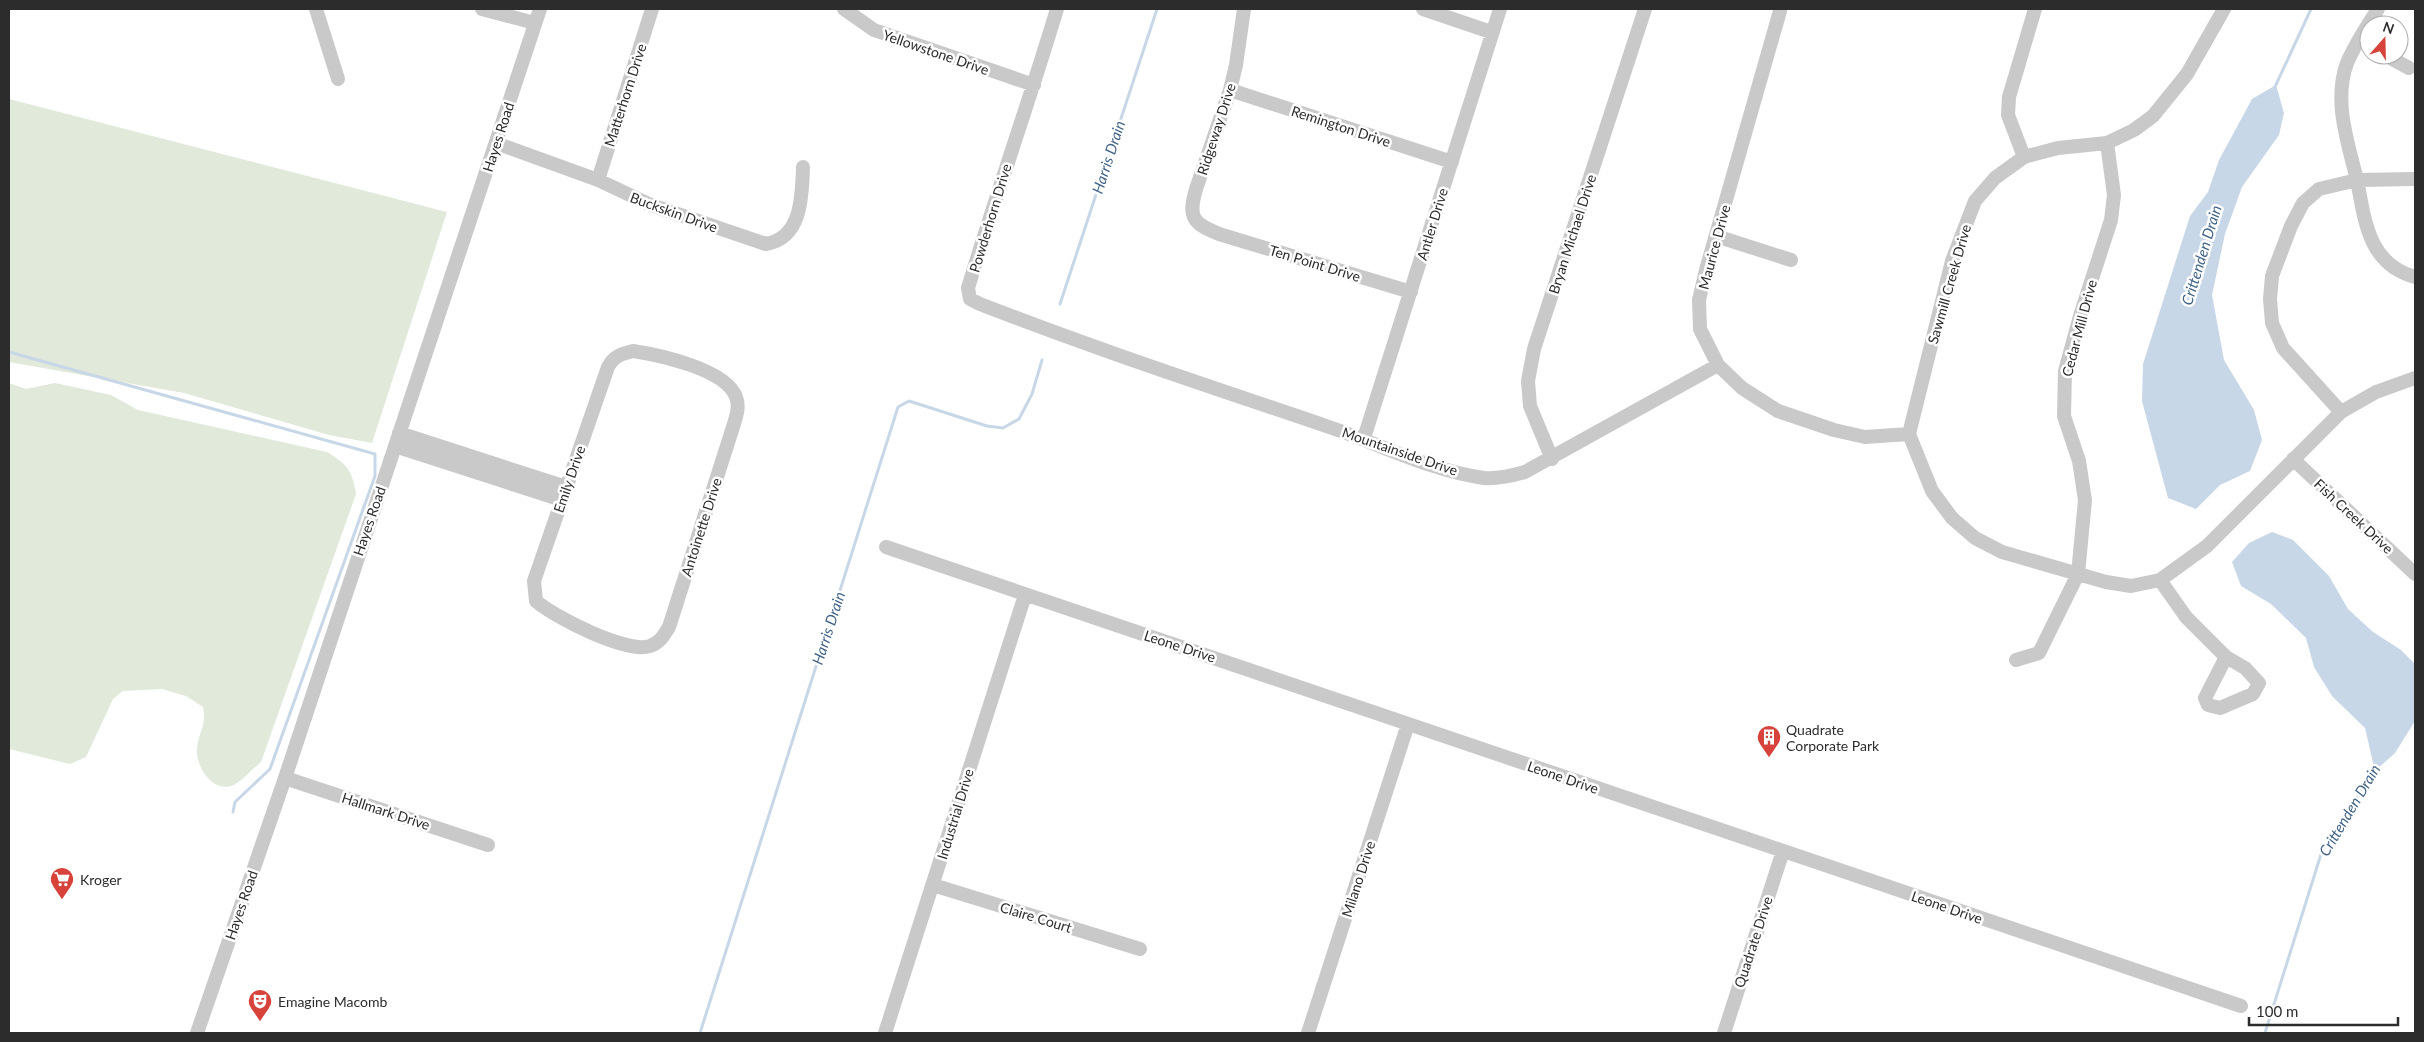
<svg xmlns="http://www.w3.org/2000/svg" width="2424" height="1042" font-family="Lato,sans-serif">
<rect width="100%" height="100%" fill="#fff"/>
<path fill="#e0e9da" d="M9 99 447 212 372 443 329 435 184 393 9 362Z
M9 383 26 389 55 383 111 395 138 410 327 452C348 465 352 470 356 494L261 762C252 769 241 783 231 786 211 792 195 764 197 748 199 731 207 725 203 707L186 696 162 689 123 691 113 699 86 757 70 764 9 749Z"/>
<path fill="#c8d7e8" d="M2276 85 2284 113 2279 135 2242 187 2225 234 2212 295 2224 360 2254 410 2262 440 2250 471 2220 485 2196 509 2168 498 2142 401 2143 364 2190 216 2208 192 2219 160 2252 99Z
M2272 532 2293 540 2329 576 2348 609 2373 632 2401 650 2415 664V721L2395 753 2375 771 2365 728 2332 696 2314 667 2306 638 2271 604 2241 586 2232 562 2249 543Z"/>
<g fill="none" stroke-linecap="round" stroke-linejoin="round">
<path stroke="#c8d7e8" stroke-width="3" d="M2274 89 2311 9
M1060 304 1157 9
M9 352 375 454V476L270 769 235 802 233 812
M700 1033 898 407 909 401 987 426 1003 428 1019 419 1032 394 1042 360
M2265 1033 2322 851 2376 768"/>
<path stroke="#c9c9c9" stroke-width="14" d="M316 9 338 79
M482 9 535 23
M844 9 874 30 1034 85
M1057 9C1029 102 996 195 968 288L970 299 980 304C1095 349 1212 387 1329 427 1380 444 1431 471 1484 478 1498 479 1511 476 1525 472L1718 365
M1244 9 1236 65 1230 90 1196 189C1188 217 1192 223 1219 234L1411 292
M1423 9 1491 32
M2224 9 2187 74 2153 116 2134 130 2107 143 2058 148 2024 157 1995 178 1975 201 1952 261 1909 434 1932 491 1952 518 1975 538 2002 552 2106 582 2131 586 2160 580 2207 546 2341 412 2376 392 2415 378
M2378 9C2367 26 2355 44 2347 63 2333 101 2348 143 2357 180L2415 179
M1780 11 1706 270 1699 300 1700 329 1718 365 1742 388 1778 411 1834 430 1865 437 1909 434
M2385 55 2409 68
M1230 90 1452 162
M496 143 598 180 651 205 766 244C802 238 802 196 803 167
M2024 157 2008 115 2009 97 2035 9
M598 180 652 9
M1716 236 1791 260
M633 351C659 355 726 369 736 397 740 407 736 417 733 427L669 627C664 635 660 643 650 646 627 654 554 617 536 601L534 581 608 367C614 356 621 354 633 351Z
M2341 412 2283 348 2272 323 2270 299 2272 276 2291 226 2303 203 2319 189 2357 180C2365 221 2368 264 2415 277
M399 433 566 487
M1364 438 1500 9
M395 446 562 500
M1552 459 1530 406 1528 381 1534 349 1645 9
M2293 459 2415 574
M886 547 2241 1006
M2160 580 2186 617 2226 657 2245 668 2259 683 2253 694 2220 708 2208 705 2205 698 2226 657
M2016 660 2039 653 2078 574 2085 500 2079 461 2064 416 2065 371 2080 316 2111 220 2114 195 2107 143
M285 778 488 845
M933 885 1140 949
M197 1033 285 778 540 9
M885 1033 1025 595
M1308 1033 1408 724
M1724 1033 1783 851"/>
</g>
<defs>
<g id="building-pin" transform="scale(1.25)"><path d="M0 17L-7.5 6A9.5 9.5 0 1 1 7.5 6Z" fill="#d7433a" stroke="#fff"/><path d="M-4-6H4V6H1V3H-1V6H-4ZM-2.5-4.3h1.7v1.8h-1.7ZM.8-4.3h1.7v1.8H.8ZM-2.5-1h1.7V.8h-1.7ZM.8-1h1.7V.8H.8Z" fill="#fff"/></g>
<g id="supermarket-pin" transform="scale(1.25)"><path d="M0 17L-7.5 6A9.5 9.5 0 1 1 7.5 6Z" fill="#d7433a" stroke="#fff"/><path d="M-6-5.5h2.5l.6 2H6L4.5 2H-2.5L-4.4-4H-6ZM-1.5 3.2a1.3 1.3 0 1 0 .1 0ZM3 3.2a1.3 1.3 0 1 0 .1 0Z" fill="#fff"/></g>
<g id="theatre-pin" transform="scale(1.25)"><path d="M0 17L-7.5 6A9.5 9.5 0 1 1 7.5 6Z" fill="#d7433a" stroke="#fff"/><path d="M-5-5.5Q0-4 5-5.5V0Q5 5 0 6Q-5 5-5 0ZM-3.3-2.5H-1v1.5H-3.3ZM1-2.5H3.3v1.5H1ZM-2.8 1Q0 5.5 2.8 1Z" fill="#fff"/></g>
</defs>
<g fill-rule="evenodd">
<use href="#building-pin" x="1769" y="737"/>
<use href="#supermarket-pin" x="62" y="879"/>
<use href="#theatre-pin" x="260" y="1001"/>
</g>
<g text-anchor="middle" dominant-baseline="central" stroke-width="5" stroke-linejoin="round" paint-order="stroke">
<g font-size="14" fill="#2c2c2c" stroke="#fff">
<text transform="translate(936 52) rotate(19)">Yellowstone Drive</text>
<text transform="translate(625 95) rotate(-72)">Matterhorn Drive</text>
<text transform="translate(1341 126) rotate(18)">Remington Drive</text>
<text transform="translate(1216 129) rotate(-72)">Ridgeway Drive</text>
<text transform="translate(498 137) rotate(-72)">Hayes Road</text>
<text transform="translate(674 212) rotate(20)">Buckskin Drive</text>
<text transform="translate(990 218) rotate(-73)">Powderhorn Drive</text>
<text transform="translate(1432 224) rotate(-73)">Antler Drive</text>
<text transform="translate(1572 234) rotate(-72)">Bryan Michael Drive</text>
<text transform="translate(1714 247) rotate(-75)">Maurice Drive</text>
<text transform="translate(1315 263) rotate(17)">Ten Point Drive</text>
<text transform="translate(1949 284) rotate(-74)">Sawmill Creek Drive</text>
<text transform="translate(2079 328) rotate(-75)">Cedar Mill Drive</text>
<text transform="translate(1400 451) rotate(19)">Mountainside Drive</text>
<text transform="translate(569 479) rotate(-71)">Emily Drive</text>
<text transform="translate(2354 516) rotate(43)">Fish Creek Drive</text>
<text transform="translate(369 521) rotate(-71)">Hayes Road</text>
<text transform="translate(701 527) rotate(-72)">Antoinette Drive</text>
<text transform="translate(1180 646) rotate(18)">Leone Drive</text>
<text transform="translate(1563 777) rotate(19)">Leone Drive</text>
<text transform="translate(386 811) rotate(18)">Hallmark Drive</text>
<text transform="translate(955 814) rotate(-73)">Industrial Drive</text>
<text transform="translate(1358 879) rotate(-72)">Milano Drive</text>
<text transform="translate(241 905) rotate(-71)">Hayes Road</text>
<text transform="translate(1947 907) rotate(19)">Leone Drive</text>
<text transform="translate(1036 917) rotate(17)">Claire Court</text>
<text transform="translate(1753 942) rotate(-72)">Quadrate Drive</text>
</g>
<g font-size="14" fill="#2c2c2c" stroke="#fff" text-anchor="start">
<text x="1786" y="729">Quadrate<tspan x="1786" dy="16">Corporate Park</tspan></text>
<text x="80" y="879">Kroger</text>
<text x="278" y="1001">Emagine Macomb</text>
</g>
<g font-size="15" font-style="italic" fill="#416387" stroke="#fff">
<text transform="translate(1108 157) rotate(-72)">Harris Drain</text>
<text transform="translate(2201 255) rotate(-73)">Crittenden Drain</text>
<text transform="translate(828 628) rotate(-72)">Harris Drain</text>
<text transform="translate(2349 810) rotate(-59)">Crittenden Drain</text>
</g>
</g>
<rect width="2424" height="1042" fill="none" stroke="#2c2c2c" stroke-width="20"/>
<g transform="translate(2384 40) rotate(20)"><circle r="24" fill="#ffffff" stroke="#ababab"/>
<path d="M0-4L9 19L0 12L-9 19Z" fill="#d7433a"/>
<text y="-8" font-size="14" font-weight="bold" text-anchor="middle" fill="#2c2c2c">N</text>
</g>
<path d="M2249 1017v8h149v-8" fill="none" stroke="#2c2c2c" stroke-width="2.5"/>
<text x="2256" y="1017" font-size="15" fill="#2c2c2c" stroke="#ffffff" stroke-width="4" paint-order="stroke">100 m</text>
</svg>
